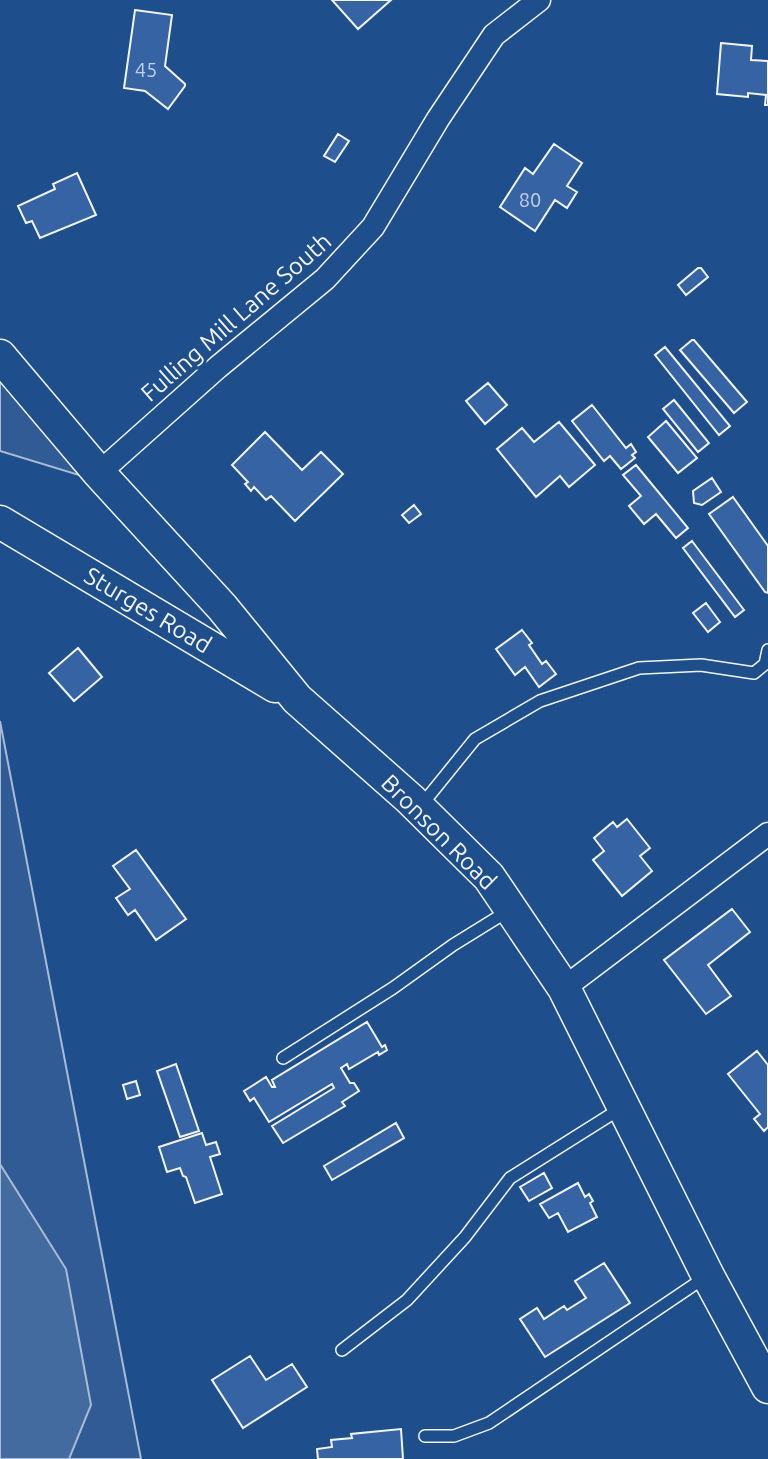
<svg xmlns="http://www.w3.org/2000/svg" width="768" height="1459" font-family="Ubuntu,sans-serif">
<rect width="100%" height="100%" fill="#1f4e8c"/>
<path fill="#305b95" stroke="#a8bbd7" stroke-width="2" d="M0 365 82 476 0 451Z
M0 721 141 1459H0Z"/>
<path fill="#446ba0" stroke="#a8bbd7" stroke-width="2" d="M0 1164 66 1269 91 1405 69 1459H0Z"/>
<path fill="#3563a3" stroke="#f2f6ff" stroke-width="2" d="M332 0H391L358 29Z
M135 10 172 15 165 66 185 84V86L168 109 145 91 124 88Z
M721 43 752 46 751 60 768 61V105H765L766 95 748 93V97L717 94Z
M338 134 349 141 335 162 324 156Z
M554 144 582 163 567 186 577 192 567 208 555 200 535 231 500 207 525 168 533 174Z
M77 173 96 215 40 238 32 221 26 223 18 206 55 189 53 184Z
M698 268H701L708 277 686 295 678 285Z
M692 340H694L747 402 734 413 680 350Z
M665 347 730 426 719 435 655 355Z
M488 383 507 405 485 424 466 401Z
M674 400 709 443 698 452 663 409Z
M592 405 626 448 631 444 636 452 632 455 635 458 621 469 610 456 604 461 572 421Z
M666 421 697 458 678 473 648 437Z
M559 422 595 465 569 487 560 476 536 497 497 449 522 428 534 442Z
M265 432 302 470 321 452 343 474 295 521 271 496 266 500 254 487 251 491 245 484 248 482 232 465Z
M636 465 688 528 676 538 656 514 644 524 629 506 641 496 623 475Z
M712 478 721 492 702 505 694 503 693 491Z
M733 497 768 546V593L765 592 709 514Z
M414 505 421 514 409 523 402 515Z
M692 541 744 610 735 617 683 548Z
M706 603 720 622 708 632 693 613Z
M522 630 532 643 529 645 542 664 546 661 556 674 539 687 525 667 515 675 496 649Z
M78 648 102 677 74 701 49 673Z
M627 819 650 848 640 856 652 871 622 896 593 860 604 851 594 838 613 822 617 827Z
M136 850 186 919 156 940 135 910 128 915 116 898 130 889 113 866Z
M732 909 750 932 708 965 731 996 706 1014 664 960Z
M367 1022 382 1047 385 1045 387 1050 379 1055 378 1052 349 1069 347 1064 341 1068 350 1083H354L359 1091 342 1102 345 1106 283 1143 272 1126 334 1088 332 1084 269 1122 254 1098 250 1101 244 1091 266 1077 272 1087H275L272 1080Z
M757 1051 768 1065V1127L764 1131 754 1119 760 1114 728 1074Z
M176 1064 199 1131 180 1137 157 1071Z
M136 1081 140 1095 127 1099 123 1085Z
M396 1123 404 1138 332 1180 324 1166Z
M202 1133 206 1145 216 1142 220 1154 210 1157 222 1194 195 1203 186 1177 183 1176 180 1168 167 1172 159 1147Z
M544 1173 552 1188 529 1201 520 1187Z
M578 1183 585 1197 589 1194 593 1201 590 1203 597 1217 568 1232 558 1213 549 1218 540 1204Z
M604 1263 630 1303 545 1357 520 1319 537 1308 544 1319 564 1306 567 1310 586 1298 575 1281Z
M250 1356 266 1380 292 1364 307 1387 243 1428 212 1380Z
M401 1429 403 1459H318L317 1449 332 1447 331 1440 352 1438 351 1434Z"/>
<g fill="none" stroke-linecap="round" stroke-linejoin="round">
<g stroke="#f2f6ff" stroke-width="14">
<path id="service" d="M420 807 475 739 540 701 639 668 701 665 754 673 765 664 768 650
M283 1058 393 988 453 945 508 911
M342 1350 407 1300 465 1237 510 1178 623 1107
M425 1436H454L489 1423 707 1276"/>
</g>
<g stroke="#f2f6ff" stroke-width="25">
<path id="minor" d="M99 473 218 367 325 279 373 227 438 119 494 35 539 0
M564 988 768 834"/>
</g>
<g stroke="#f2f6ff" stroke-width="35">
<path id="secondary" d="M0 356 99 473 222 607 297 699 410 799 489 877 564 988 708 1276 768 1387
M0 522 275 686"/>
</g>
<use href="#service" stroke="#1f4e8c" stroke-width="11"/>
<use href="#minor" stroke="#1f4e8c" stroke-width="22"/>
<use href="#secondary" stroke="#1f4e8c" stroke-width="32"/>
</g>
<g text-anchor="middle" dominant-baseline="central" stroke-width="6" stroke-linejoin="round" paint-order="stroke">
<g font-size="20" fill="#c3d1e8">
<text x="146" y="69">45</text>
<text x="530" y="199">80</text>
</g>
<g font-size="24" fill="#f2f6ff" stroke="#1f4e8c">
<text transform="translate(236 317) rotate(-41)">Fulling Mill Lane South</text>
<text transform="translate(148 610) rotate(31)">Sturges Road</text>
<text transform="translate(439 832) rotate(45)">Bronson Road</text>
</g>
</g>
</svg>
